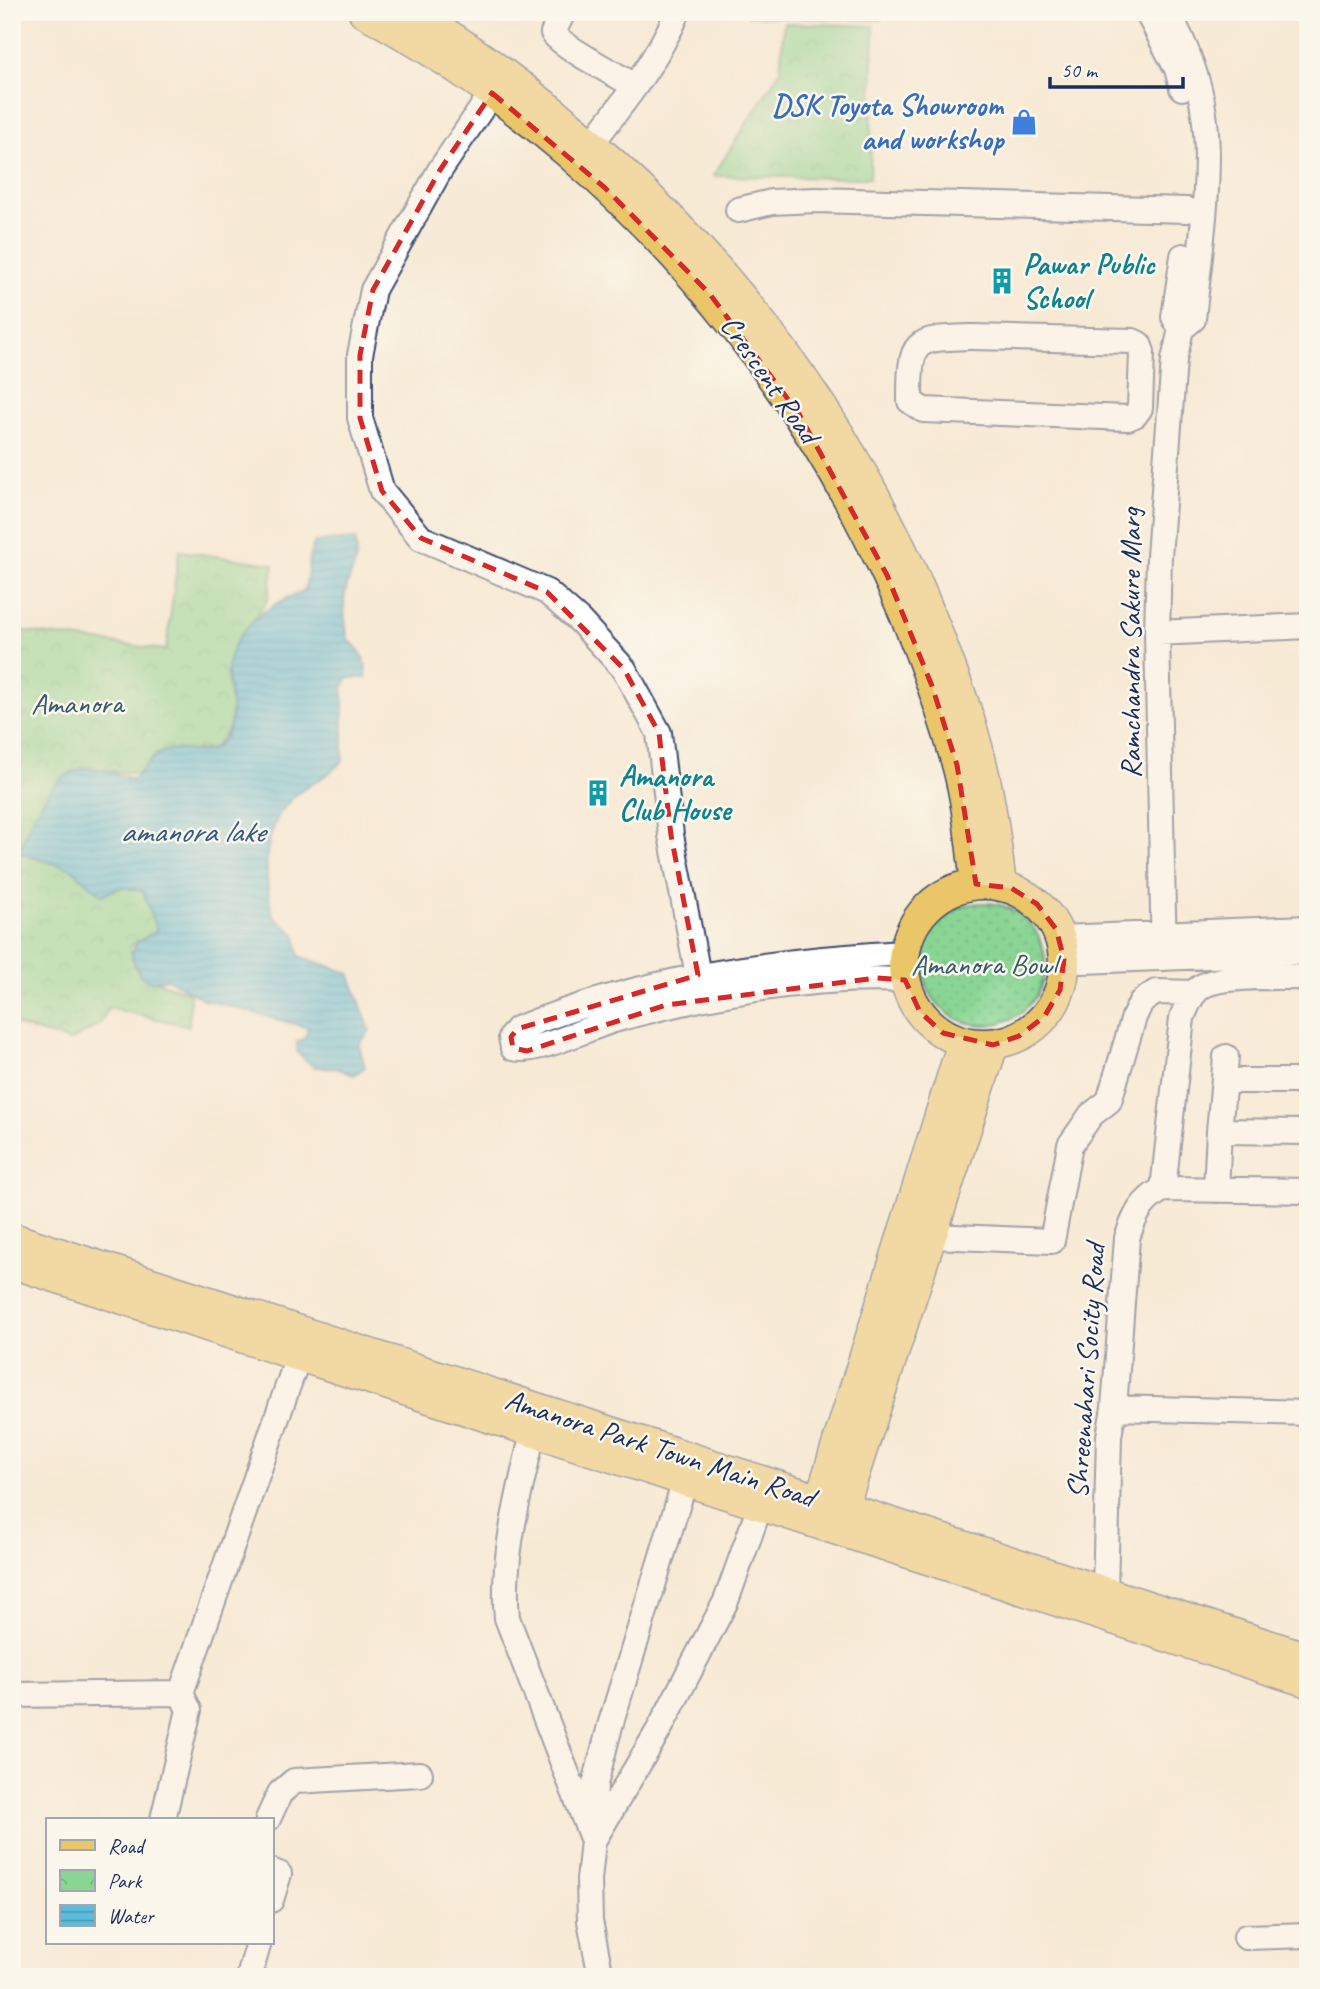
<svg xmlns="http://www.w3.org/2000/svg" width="1320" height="1989" font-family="Caveat,sans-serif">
<defs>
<pattern id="park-crowns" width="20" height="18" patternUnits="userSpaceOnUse" patternTransform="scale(1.75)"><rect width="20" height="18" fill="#89d694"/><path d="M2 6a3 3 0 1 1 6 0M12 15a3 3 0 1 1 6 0" fill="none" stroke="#76b882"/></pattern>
<pattern id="garden-dots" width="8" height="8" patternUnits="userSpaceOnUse" patternTransform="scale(1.75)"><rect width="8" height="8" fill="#89d694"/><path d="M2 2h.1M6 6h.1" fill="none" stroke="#76b882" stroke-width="1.8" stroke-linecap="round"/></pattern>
<pattern id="water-rules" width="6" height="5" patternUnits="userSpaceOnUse" patternTransform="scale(1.75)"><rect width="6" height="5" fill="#5cbddb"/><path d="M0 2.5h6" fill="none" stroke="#4b9ab5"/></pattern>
</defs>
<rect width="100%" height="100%" fill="#fbf7ec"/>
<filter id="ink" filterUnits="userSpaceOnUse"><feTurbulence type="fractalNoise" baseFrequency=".0143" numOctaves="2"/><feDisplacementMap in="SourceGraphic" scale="14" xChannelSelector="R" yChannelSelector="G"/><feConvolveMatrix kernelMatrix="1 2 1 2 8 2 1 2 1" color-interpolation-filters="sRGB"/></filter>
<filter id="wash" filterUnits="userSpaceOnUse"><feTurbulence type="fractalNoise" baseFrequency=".00686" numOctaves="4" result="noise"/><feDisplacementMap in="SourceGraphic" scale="28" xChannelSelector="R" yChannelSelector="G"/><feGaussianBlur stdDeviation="1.57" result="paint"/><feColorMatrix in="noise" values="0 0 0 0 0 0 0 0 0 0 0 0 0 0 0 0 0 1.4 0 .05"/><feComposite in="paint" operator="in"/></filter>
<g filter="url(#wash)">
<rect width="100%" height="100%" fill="#f7ead6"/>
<path fill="url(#park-crowns)" stroke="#528279" stroke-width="2" d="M784 23 874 26 870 178 713 176 780 71Z
M179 551 274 564 268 599 246 631 227 674 232 710 230 727 213 749 156 754 140 774 87 768 72 869 102 895 121 887 143 891 157 931 129 947 141 976 190 993 189 1026 108 1008 100 1024 70 1041 12 1024V630L166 650Z"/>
<path fill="url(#garden-dots)" stroke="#528279" stroke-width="2" d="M923 964a61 61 0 1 1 122 0a61 61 0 1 1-122 0Z"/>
<path fill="#89d694" stroke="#528279" stroke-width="2" d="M748 12H881V20L748 16Z"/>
<path fill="url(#water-rules)" stroke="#3c769c" stroke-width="2" d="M355 539C361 561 349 573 345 594 342 608 346 626 348 640 362 649 367 661 366 678H347L343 687V760C326 779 313 781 296 795 261 825 263 875 273 916L296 935 299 956 349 973 370 1030 359 1045 365 1067 354 1075 336 1068 314 1067 297 1052V1041L304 1039 309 1028 203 999 168 979 151 981 141 976 132 958 133 951 137 942 157 931 143 891 121 887 102 895 72 869 19 853C27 824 53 768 89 768 104 768 118 775 132 779 146 770 152 753 169 750 190 746 206 761 223 740 238 721 229 698 228 677 225 634 268 604 304 591 310 573 306 558 315 542Z"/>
</g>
<g filter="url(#ink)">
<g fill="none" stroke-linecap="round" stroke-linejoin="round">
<g stroke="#3c4b70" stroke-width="28">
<path id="minor" d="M563 12 553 33C562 47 617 75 635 86
M1147 12 1177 69 1182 88
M492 93 440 170 373 290 360 355V418L382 491 421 538 547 592 580 621 624 669 659 733 671 835 698 975
M579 159C616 112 654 67 678 12
M738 210 772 202 815 200 1187 210
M1181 329 1174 317 1183 256
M972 337 1133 341 1139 344 1142 352 1140 408 1135 415 1128 418 923 410 910 401C910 338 913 339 972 337Z
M1157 633 1308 626
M1060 938 1308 928
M904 953C771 960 641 979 517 1029L511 1037 513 1048C534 1055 590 1027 614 1020 703 995 813 975 905 980
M1164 958 1157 633 1159 556 1174 360 1181 329 1193 319C1199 259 1213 173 1204 114 1199 77 1185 44 1168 12
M1064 959 1083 961 1308 952
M1224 1081H1308
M1219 1131 1226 1057
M1163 1189 1182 1018C1186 1007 1190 997 1198 989 1216 973 1283 978 1308 977
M1216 1190 1219 1131 1308 1132
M932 1236 1052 1241 1070 1145 1091 1115 1109 1101 1134 1017 1141 1002 1156 992 1195 993
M1114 1408 1308 1413
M533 1432C520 1492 501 1556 507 1618L593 1841
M1108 1609 1105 1592 1109 1436 1114 1408 1127 1238C1135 1215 1141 1201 1163 1189L1308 1191
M12 1695 181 1693
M163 1819 189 1710 181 1693 304 1340
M268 1819 280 1793 294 1781 420 1774
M593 1830 595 1784 610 1726 690 1464
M271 1871 279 1874 271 1900
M1246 1937 1308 1935
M249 1977 259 1942
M601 1977 590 1921 589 1880 593 1841 660 1728 726 1601 760 1506"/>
</g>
<g stroke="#3c4b70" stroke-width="33">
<path id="major" d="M364 12C653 169 869 448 957 764 968 803 971 844 976 884
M413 12C649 160 833 367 935 627 952 671 970 716 981 762 991 802 996 844 1001 886
M904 964a80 80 0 1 1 160 0a80 80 0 1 1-160 0Z
M12 1238 1308 1658
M12 1263 1308 1682
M820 1500 963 1042
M843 1508 993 1045"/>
</g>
<use href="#minor" stroke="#fff" stroke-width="24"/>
<use href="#major" stroke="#eac669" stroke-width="30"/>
</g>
</g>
<path d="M0 0H1320V1989H0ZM492 93 604 187 709 293 799 414 887 575 932 686 957 765 976 884 1011 888 1037 904 1056 929 1064 959 1060 990 1044 1017 1019 1036 993 1045 943 1033 920 1012 905 980 876 978 666 1005 527 1051 513 1048 511 1037 517 1029 698 975 671 835 659 733 624 669 547 592 421 538 382 491 360 418V355L373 290 440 170Z" fill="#f7ead6" fill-opacity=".55" fill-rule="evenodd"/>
<path fill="none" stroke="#d62828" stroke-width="5" stroke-dasharray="14 9" stroke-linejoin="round" d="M492 93 604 187 709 293 799 414 887 575 932 686 957 765 976 884 1011 888 1037 904 1056 929 1064 959 1060 990 1044 1017 1019 1036 993 1045 943 1033 920 1012 905 980 876 978 666 1005 527 1051 513 1048 511 1037 517 1029 698 975 671 835 659 733 624 669 547 592 421 538 382 491 360 418V355L373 290 440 170Z"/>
<defs>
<g id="shop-bare" transform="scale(2.1)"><path d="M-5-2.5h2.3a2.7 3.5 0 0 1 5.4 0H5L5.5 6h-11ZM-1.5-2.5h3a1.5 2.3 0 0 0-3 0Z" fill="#3f7fe0" stroke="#fbf7ec" stroke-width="2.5" paint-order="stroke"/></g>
<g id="building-bare" transform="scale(2.1)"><path d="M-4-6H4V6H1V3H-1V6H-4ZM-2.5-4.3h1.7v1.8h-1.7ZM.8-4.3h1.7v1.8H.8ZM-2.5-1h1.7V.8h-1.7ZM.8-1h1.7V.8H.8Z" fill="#0f9aa8" stroke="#fbf7ec" stroke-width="2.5" paint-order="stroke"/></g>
</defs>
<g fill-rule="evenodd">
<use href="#shop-bare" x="1024" y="122"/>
<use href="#building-bare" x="1002" y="281"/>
<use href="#building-bare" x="598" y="793"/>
</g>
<g text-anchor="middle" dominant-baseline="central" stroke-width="5" stroke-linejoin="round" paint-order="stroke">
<g font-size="30" font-weight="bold" fill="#366cbe" stroke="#fbf7ec" text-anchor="end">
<text x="1003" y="105">DSK Toyota Showroom<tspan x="1003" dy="34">and workshop</tspan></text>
</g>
<g font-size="30" font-weight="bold" fill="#0d838f" stroke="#fbf7ec" text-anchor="start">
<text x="1023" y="264">Pawar Public<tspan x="1023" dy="34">School</tspan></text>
<text x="619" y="776">Amanora<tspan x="619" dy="34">Club House</tspan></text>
</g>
<g font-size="30" fill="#1b2f5e" stroke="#fbf7ec">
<text transform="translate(770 379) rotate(55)">Crescent Road</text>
<text transform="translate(1130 643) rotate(-90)">Ramchandra Sakure Marg</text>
<text transform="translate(1086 1371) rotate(-86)">Shreenahari Socity Road</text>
<text transform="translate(660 1448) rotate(18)">Amanora Park Town Main Road</text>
</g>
<g font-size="30" fill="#36596c" stroke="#fbf7ec">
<text x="77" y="703">Amanora</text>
<text x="984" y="964">Amanora Bowl</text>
</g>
<g font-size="32" font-style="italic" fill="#2e5a84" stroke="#fbf7ec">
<text x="192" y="831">amanora lake</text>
</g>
</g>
<rect width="1320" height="1989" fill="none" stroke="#fbf7ec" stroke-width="42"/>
<rect x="46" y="1818" width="228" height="126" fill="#fbf7ec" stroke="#a1a7b3" stroke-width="2"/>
<rect x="60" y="1840" width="35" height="10" fill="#eac669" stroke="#a1a7b3" stroke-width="2"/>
<text x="108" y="1853" font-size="21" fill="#1b2f5e">Road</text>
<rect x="60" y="1870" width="35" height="21" fill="url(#park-crowns)" stroke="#a1a7b3" stroke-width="2"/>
<text x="108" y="1888" font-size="21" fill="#1b2f5e">Park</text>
<rect x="60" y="1905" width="35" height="21" fill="url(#water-rules)" stroke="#a1a7b3" stroke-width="2"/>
<text x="108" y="1923" font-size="21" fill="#1b2f5e">Water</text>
<path d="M1050 77v10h133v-10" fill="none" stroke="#1b2f5e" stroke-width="3.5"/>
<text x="1061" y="77" font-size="21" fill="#1b2f5e" stroke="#fbf7ec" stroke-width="5" paint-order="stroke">50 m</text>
</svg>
